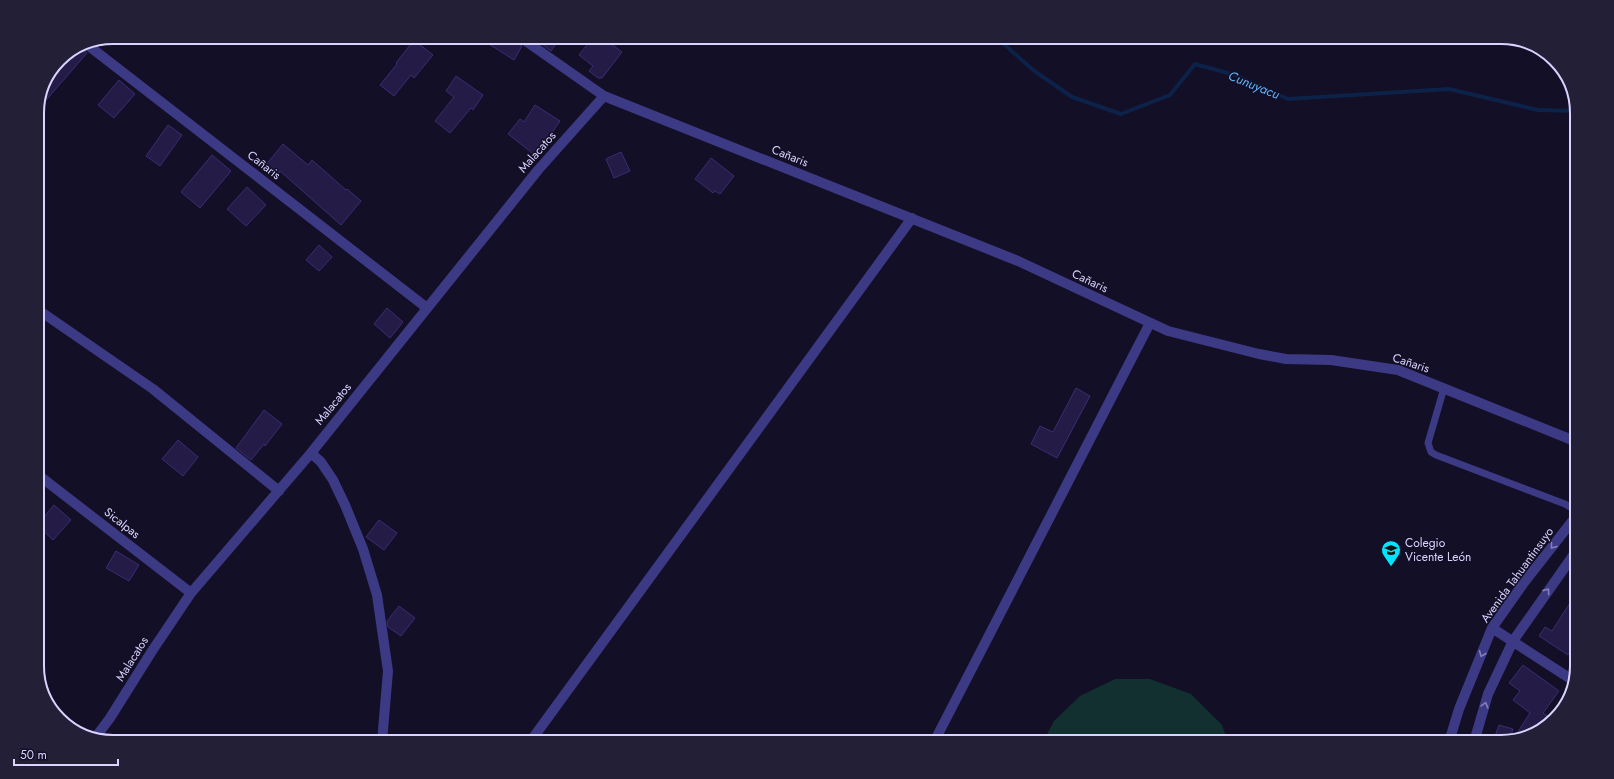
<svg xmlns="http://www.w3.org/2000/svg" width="1614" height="779" font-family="Jost,sans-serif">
<rect width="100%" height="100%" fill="#130f26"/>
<path fill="#12302f" d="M1115 679H1150L1191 694 1222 725 1228 742H1043L1054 721 1080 696Z"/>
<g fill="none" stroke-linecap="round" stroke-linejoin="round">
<path stroke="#0c2248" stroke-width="4" d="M996 37 1033 70 1072 97 1121 114 1170 95 1195 64 1235 75 1288 99 1449 89 1538 110 1577 111"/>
</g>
<path fill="#241b47" stroke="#3b2d73" d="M478 37H514L516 42 522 46 514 60Z
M532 37H561L551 51Z
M593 37H602L622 52 602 78H598L589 71 593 66 579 55Z
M414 40 433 55 414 78 411 75 394 96 380 85 397 64 396 63Z
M79 46 87 53 41 106 39 104 59 59Z
M456 76 483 95 473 110 471 108 450 133 435 121 454 97 446 91Z
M119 80 135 94 114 118 98 105Z
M535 105 560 121 536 156 508 134 520 119 524 122Z
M168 125 182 135 160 166 146 156Z
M283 144 308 165 312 160 346 190 347 189 361 201 341 225 280 171 277 175 265 166Z
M621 152 630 171 614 178 606 159Z
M212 155 231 171 200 208 181 192Z
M711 158 734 176 720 194 715 191 713 193 695 179Z
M247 187 266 205 246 226 227 209Z
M319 245 332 257 319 271 306 260Z
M387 308 403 322 390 338 374 324Z
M1076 388 1090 396 1057 458 1031 444 1040 426 1053 432Z
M264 410 282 424 265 446 264 444 251 460 236 448Z
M178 440 198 457 183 476 162 459Z
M54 505 71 520 53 540 37 525Z
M379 520 397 533 384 550 366 537Z
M116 551 139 565 129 581 106 568Z
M1577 592V640L1568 655 1539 636 1545 627 1552 631Z
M399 606 415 618 401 636 388 627 387 621Z
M1523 665 1559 691 1543 713 1552 719 1543 729 1514 738 1530 713 1513 700 1520 691 1509 683Z
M1499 725 1513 729 1510 739 1501 742H1493Z"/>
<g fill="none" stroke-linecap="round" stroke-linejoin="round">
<path stroke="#3d3a85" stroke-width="7" d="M1444 388 1428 443 1431 452 1436 455 1565 504 1577 511"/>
<path stroke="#3d3a85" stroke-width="10" d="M520 37 604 96 1018 261 1168 331 1259 354 1286 359 1331 360 1398 370 1577 442
M85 43 427 308
M37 309 153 389 279 491
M311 453 321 462 333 480 345 505 363 549 377 595 388 671 382 742
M37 474 191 593
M1492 628 1574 681
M95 738 110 718 152 651 191 593 311 453 538 170 604 96
M530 742 912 218
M934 742 1150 323
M1449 742 1459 709 1492 628 1523 584 1577 515
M1474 742 1488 694 1513 641 1577 550"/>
</g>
<defs><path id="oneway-chevron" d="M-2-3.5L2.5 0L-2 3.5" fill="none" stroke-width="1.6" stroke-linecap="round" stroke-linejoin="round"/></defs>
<g stroke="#837fbc">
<use href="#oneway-chevron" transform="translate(1553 546) rotate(128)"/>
<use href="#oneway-chevron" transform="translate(1547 591) rotate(-55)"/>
<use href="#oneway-chevron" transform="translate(1482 654) rotate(112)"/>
<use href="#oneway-chevron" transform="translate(1485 705) rotate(-74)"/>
</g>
<defs>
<g id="school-pin" transform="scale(1)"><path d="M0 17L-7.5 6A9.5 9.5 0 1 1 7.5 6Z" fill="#00e5ff" stroke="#130f26"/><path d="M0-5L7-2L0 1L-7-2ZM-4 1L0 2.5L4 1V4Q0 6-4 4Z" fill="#111"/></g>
</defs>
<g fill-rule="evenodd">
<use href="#school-pin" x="1391" y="550"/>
</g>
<g text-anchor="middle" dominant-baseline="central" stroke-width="3" stroke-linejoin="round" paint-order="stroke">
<g font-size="12" fill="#d9d4ff" stroke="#130f26">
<text transform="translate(537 152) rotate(-49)">Malacatos</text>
<text transform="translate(790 156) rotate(22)">Cañaris</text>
<text transform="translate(264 165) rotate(38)">Cañaris</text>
<text transform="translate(1090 281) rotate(25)">Cañaris</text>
<text transform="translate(1411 363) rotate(18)">Cañaris</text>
<text transform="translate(333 404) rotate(-51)">Malacatos</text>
<text transform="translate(122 523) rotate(38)">Sicalpas</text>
<text transform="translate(1517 575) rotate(-54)">Avenida Tahuantinsuyo</text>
<text transform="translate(132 659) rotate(-58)">Malacatos</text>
</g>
<g font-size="12" fill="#d9d4ff" stroke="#130f26" text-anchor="start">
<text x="1405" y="543">Colegio<tspan x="1405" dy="14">Vicente León</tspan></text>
</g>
<g font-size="13" font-style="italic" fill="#62b6ff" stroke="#130f26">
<text transform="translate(1254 85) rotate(22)">Cunuyacu</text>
</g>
</g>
<path d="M0 0H1614V779H0ZM113 44H1501A69 69 0 0 1 1570 113V666A69 69 0 0 1 1501 735H113A69 69 0 0 1 44 666V113A69 69 0 0 1 113 44Z" fill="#231f37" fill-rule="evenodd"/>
<path fill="none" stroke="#d9d4ff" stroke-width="2" d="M113 44H1501A69 69 0 0 1 1570 113V666A69 69 0 0 1 1501 735H113A69 69 0 0 1 44 666V113A69 69 0 0 1 113 44Z"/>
<path d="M14 759v6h104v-6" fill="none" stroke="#d9d4ff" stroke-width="2"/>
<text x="20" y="759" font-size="12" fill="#d9d4ff" stroke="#130f26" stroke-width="3" paint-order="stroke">50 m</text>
</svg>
